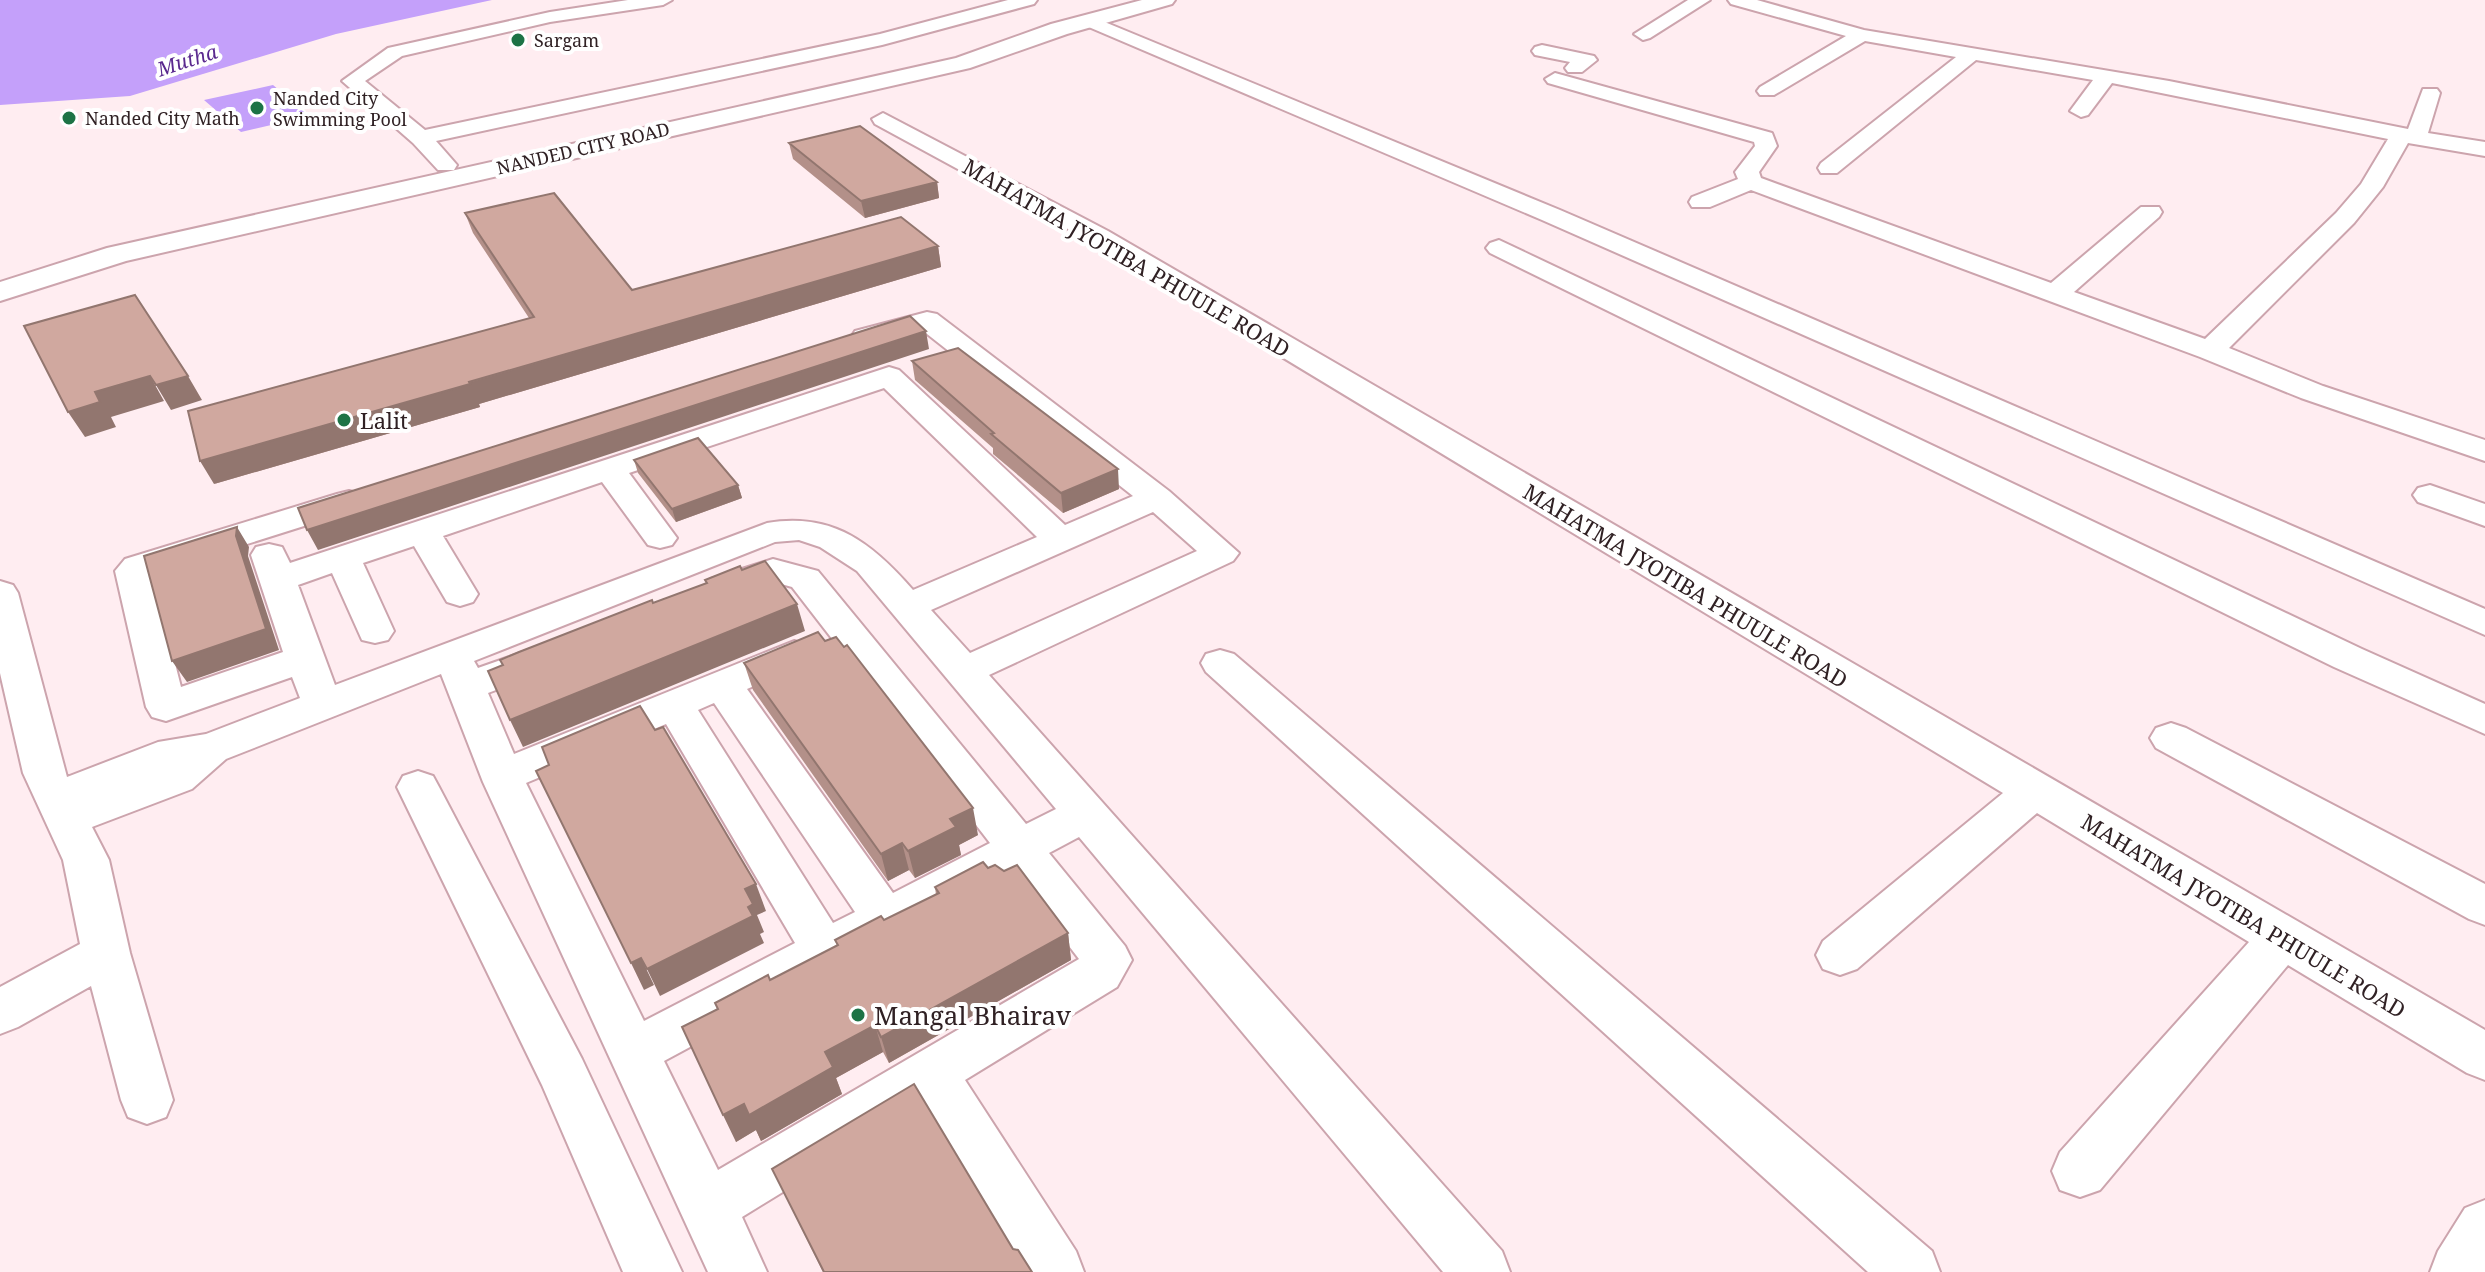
<svg xmlns="http://www.w3.org/2000/svg" width="2485" height="1272" font-family="'Noto Serif',serif">
<rect width="100%" height="100%" fill="#ffedf1"/>
<path fill="#c4a0fa" d="M0 0H492L336 34 130 96 0 105Z
M273 85 310 116 241 132 204 100Z"/>
<g fill="none" stroke-linecap="round" stroke-linejoin="round">
<g stroke="#cca4ad" stroke-width="4">
<path id="street" d="M628 0H672L663 5 550 22 402 56 365 81 425 130 880 34 1008 0H1037L1034 4 882 45 436 141 457 165 454 170H438L413 143 342 81 388 48 550 12Z
M1688 0H1710L1650 38 1643 40 1634 34Z
M1728 0H1757L1864 30 2169 81 2408 129 2423 89H2437L2440 93 2428 133 2485 142V156L2408 143 2383 187 2354 223 2229 348 2323 386 2485 440V461L2301 398 2200 357 1751 190 1710 207H1692L1689 202 1692 197 1738 179 1735 172 1755 146 1754 142 1548 83 1545 79 1555 73 1772 133 1777 146 1759 172 1761 178 2051 283 2141 207H2159L2162 212 2159 217 2074 292 2205 339 2336 213 2361 184 2388 139 2112 83 2088 115 2081 117 2070 111 2093 80 1976 60 1837 173H1821L1818 168 1821 163 1956 57 1865 41 1774 95H1760L1757 91 1760 87 1846 36 1731 4Z
M1090 16 1560 210 2485 609V635L1542 220 1084 25 1081 21 1084 17Z
M1542 45 1594 56 1597 60 1582 72H1568L1565 68 1570 62 1535 55 1532 51 1535 47Z
M883 113 1108 231 2485 1030V1080L2467 1073 2288 965 2100 1190 2080 1197 2060 1190 2052 1171 2060 1152 2249 942 2037 813 1857 969 1840 975 1823 969 1816 955 1823 941 2003 793 1090 241 875 124 872 119Z
M1499 240 2362 649 2485 704V734L2334 667 1490 253 1486 248 1490 243Z
M927 312 937 314 1169 491 1239 553 1233 561 989 675 1502 1251 1510 1272H1443L1079 837 1049 853 1125 946 1132 960 1117 987 965 1080 1076 1251 1084 1272H1022L923 1106 742 1217 767 1272H708L483 782 441 674 226 759 192 789 92 827 109 860 130 953 173 1100 166 1117 147 1124 128 1117 121 1100 91 986 18 1027 0 1034V987L80 944 63 860 23 773 0 673V581L13 585 18 593 67 777 158 742 206 734 300 698 292 677 166 721 152 717 146 707 115 571 125 559 337 494 349 491 361 494 366 501 361 508 152 574 181 687 283 652 251 555 256 547 269 544 282 547 290 563 889 367 899 370 1065 525 1133 496 922 330 865 346 855 343 851 337 855 331ZM884 388 1037 537 913 590C872 543 833 512 767 523L335 685 298 585 332 573 362 640 375 643 388 640 394 631 363 563 414 546 447 602 460 606 473 602 478 594 443 536 602 482 648 545 660 548 672 545 677 538 629 473ZM1153 512 1197 551 970 653 931 610ZM799 540 820 547 857 571 1056 809 1026 824 818 571 773 559 711 579 706 587 711 595 724 598 774 582 792 587 990 843 893 893 747 689 808 663 813 654 808 645 794 641 514 754 488 693 554 668 559 659 554 650 540 646 478 668 474 661 775 542ZM714 703 855 912 833 923 698 710ZM666 724 795 943 644 1021 526 783ZM1013 873 1079 959 718 1170 664 1061Z
M2430 485 2485 504V526L2418 502 2413 495 2418 488Z
M1220 650 1234 654 1932 1251 1940 1272H1868L1206 672 1201 663 1206 654Z
M2171 723 2186 728 2485 884V925L2469 919 2156 748 2150 738 2156 728Z
M418 771 433 776 439 787 582 1059 682 1272H623L542 1085 397 787 403 776Z
M2485 1200V1272H2430L2438 1251 2465 1208Z"/>
</g>
<g stroke="#cca4ad" stroke-width="4">
<path id="secondary" d="M1142 0H1175L1172 4 1067 34 970 68 126 261 0 301V282L107 248 956 58 1051 24Z"/>
</g>
<use href="#street" fill="#fff" fill-rule="evenodd"/>
<use href="#secondary" fill="#fff" fill-rule="evenodd"/>
</g>
<path fill="#b39089" d="M789 143 937 182 939 198 865 218 793 159Z
M465 213 632 290 938 246 941 267 479 404 480 407 214 484 529 318 473 233Z
M912 361 1119 489 1063 513 993 454V448L915 380Z
M634 460 738 485 742 498 676 522 638 473Z
M744 663 978 835 959 845 961 855 915 878 909 870 888 881 753 690Z
M988 868 1068 933 1071 960 889 1063 883 1052 836 1078 842 1094 761 1141 756 1130 736 1142 718 1009 837 946 835 940 884 920 936 895 935 887Z
M772 1169 1013 1249 1032 1272H823Z"/>
<path fill="#92766f" d="M937 182 939 198 865 218 861 201Z
M938 246 941 267 479 404 480 407 214 484 200 461Z
M926 331 929 349 318 550 307 530Z
M150 376 164 401 111 417 116 427 85 437 68 412 95 392Z
M188 376 202 400 171 410 156 385Z
M1118 469 1119 489 1063 513 1061 493Z
M738 485 742 498 676 522 672 509Z
M237 527 249 547 248 556 279 650 187 682 172 661Z
M797 604 805 631 523 747 510 720Z
M973 808 978 835 959 845 961 855 915 878 908 851 950 819Z
M902 843 909 870 888 881 881 854Z
M756 884 766 911 757 915 764 932 760 934 764 943 660 996 647 969 748 907 745 889Z
M1068 933 1071 960 889 1063 881 1037Z
M641 958 654 985 644 990 631 963Z
M875 1025 883 1052 836 1078 842 1094 761 1141 756 1130 736 1142 723 1115 825 1052Z"/>
<path fill="#d0a89f" stroke="#92766f" stroke-width="2" d="M860 126 937 182 861 201 789 143Z
M554 193 632 290 901 217 938 246 469 382 470 384 200 461 188 411 534 317 465 213Z
M135 295 188 376 156 385 150 376 95 392 100 402 68 412 24 326Z
M910 316 926 331 307 530 298 508Z
M958 348 1118 469 1061 493 991 434 994 433 912 361Z
M698 438 738 485 672 509 634 460Z
M237 527 236 536 266 629 172 661 144 556Z
M765 561 797 604 510 720 488 671 503 665 500 660 519 652 652 600 653 603 707 583 705 580 740 566 742 570Z
M818 632 825 641 836 637 844 647 847 645 973 808 950 819 956 827 908 851 902 843 881 854 744 663Z
M640 706 655 730 663 727 756 884 745 889 753 904 748 907 753 916 647 969 641 958 631 963 536 771 549 765 542 747Z
M983 862 988 868 995 865 1004 871 1017 865 1068 933 881 1037 875 1025 825 1052 833 1067 749 1115 744 1104 723 1115 682 1027 718 1009 715 1003 768 975 770 980 838 945 835 940 881 916 884 920 939 893 935 887Z
M914 1084 1013 1249 1018 1250 1032 1272H824L772 1169Z"/>
<g fill="#1d7346" stroke="#fff" stroke-width="3">
<circle cx="518" cy="40" r="8"/>
<circle cx="257" cy="108" r="8"/>
<circle cx="69" cy="118" r="8"/>
<circle cx="344" cy="420" r="8"/>
<circle cx="858" cy="1015" r="8"/>
</g>
<g text-anchor="middle" dominant-baseline="central" stroke-width="8" stroke-linejoin="round" paint-order="stroke">
<g font-size="18" fill="#302124" stroke="#fff" text-anchor="start">
<text x="534" y="40">Sargam</text>
<text x="273" y="98">Nanded City<tspan x="273" dy="21">Swimming Pool</tspan></text>
<text x="85" y="118">Nanded City Math</text>
</g>
<g font-size="18" fill="#302124" stroke="#fff">
<text transform="translate(583 148) rotate(-13)">NANDED CITY ROAD</text>
</g>
<g font-size="20" font-style="italic" fill="#5a288e" stroke="#fff">
<text transform="translate(187 60) rotate(-18)">Mutha</text>
</g>
<g font-size="22" fill="#302124" stroke="#fff">
<text transform="translate(1127 257) rotate(30)">MAHATMA JYOTIBA PHUULE ROAD</text>
<text transform="translate(1686 585) rotate(31)">MAHATMA JYOTIBA PHUULE ROAD</text>
<text transform="translate(2244 915) rotate(31)">MAHATMA JYOTIBA PHUULE ROAD</text>
</g>
<g font-size="22" fill="#302124" stroke="#fff" text-anchor="start">
<text x="360" y="420">Lalit</text>
</g>
<g font-size="26" fill="#302124" stroke="#fff" text-anchor="start">
<text x="874" y="1015">Mangal Bhairav</text>
</g>
</g>
</svg>
